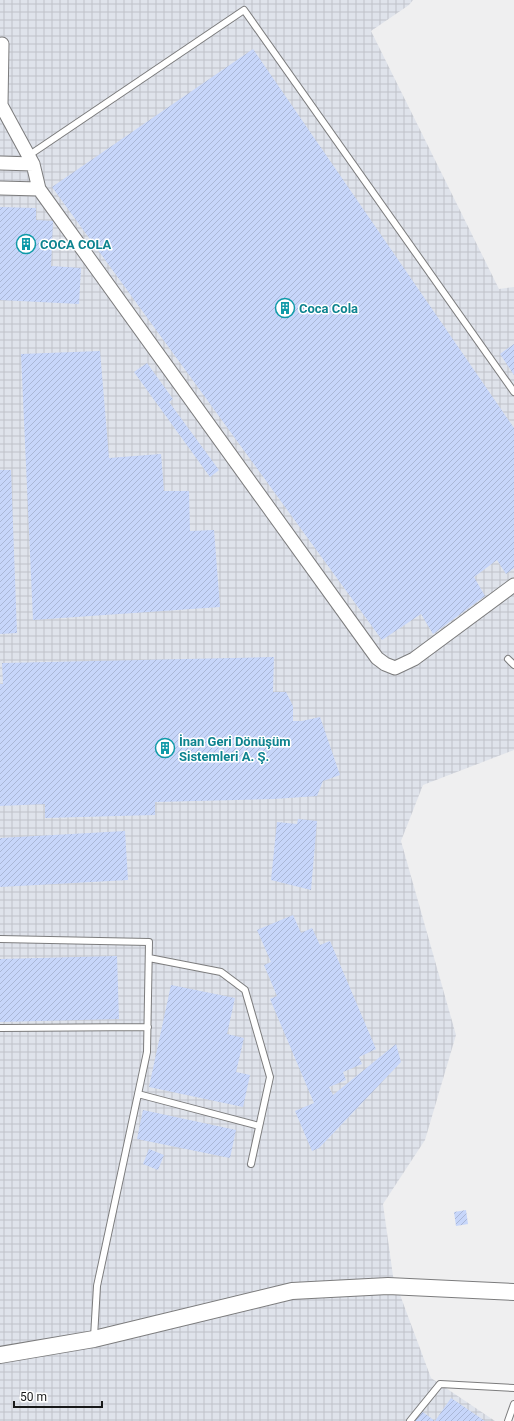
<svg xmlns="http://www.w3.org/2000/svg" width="514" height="1421" font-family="Roboto,sans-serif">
<defs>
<pattern id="industrial-grid" width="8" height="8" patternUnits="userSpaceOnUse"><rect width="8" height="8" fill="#dfe3eb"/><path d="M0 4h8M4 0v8" fill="none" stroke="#bfc2c9"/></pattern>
<pattern id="building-hatch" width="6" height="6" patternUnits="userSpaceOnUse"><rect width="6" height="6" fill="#c7d6fa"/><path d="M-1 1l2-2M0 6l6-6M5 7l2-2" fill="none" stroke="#aab7d6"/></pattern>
</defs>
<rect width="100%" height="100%" fill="#efeff0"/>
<path fill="url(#industrial-grid)" d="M0 0H413L409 5 371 31 499 289 514 287V750L423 785 401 841 456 1035 425 1140 383 1204 393 1276 431 1378 495 1421H0Z"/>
<path fill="url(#building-hatch)" d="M253 49 514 428V568L506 574 497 560 474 577 485 596 433 634 421 614 382 640 52 187Z
M0 207 36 208V220L53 221 51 266 81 268 79 304 0 300Z
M514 344V375L500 354Z
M100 351 109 458 161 454 164 491H189L190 531 214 530 220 607 33 620 21 354Z
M147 363 173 399 169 402 219 470 210 477 134 372Z
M0 470H11L17 633 0 634Z
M274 657 273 692H286L293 706V721H302L320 717 340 775 323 781 317 796 274 799 155 802V815L45 818V804L0 806V684H3L2 663Z
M298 819 317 821 311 890 271 880 277 822 297 824Z
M125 831 128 880 0 887V838Z
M293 915 301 933 312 928 320 945 330 941 376 1049 359 1057 362 1064 343 1072 346 1080 329 1087 333 1095 396 1044 401 1062 319 1148 312 1151 295 1111 314 1103 270 999 277 996 264 965 271 962 257 930Z
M117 956 119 1019 0 1022V959Z
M171 985 235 998 227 1034 244 1038 236 1072 250 1075 243 1107 149 1087Z
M143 1110 236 1130 230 1158 137 1139Z
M149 1149 164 1155 158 1170 143 1164Z
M466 1210 468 1224 456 1226 454 1212Z
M451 1398 485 1421H412L420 1410 435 1421Z"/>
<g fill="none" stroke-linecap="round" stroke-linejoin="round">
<g stroke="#7c7c7d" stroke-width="8">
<path id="service" d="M28 156 244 10 514 392
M508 659 514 665
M0 939 149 942 147 1052 97 1286 94 1337
M149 958 221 972 245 990 270 1077 251 1164
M0 1028 148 1027
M138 1094 259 1126
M410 1421 440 1384 514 1388
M508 1421 514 1404"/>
</g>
<g stroke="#7c7c7d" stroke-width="15">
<path id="minor" d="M2 44 1 105 33 164 39 189 377 658 385 664 395 668 414 659 514 585
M0 163 33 164
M0 188 39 189"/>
</g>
<g stroke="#7c7c7d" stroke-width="18">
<path id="tertiary" d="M0 1355 94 1339 292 1291 388 1286 514 1292"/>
</g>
<use href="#service" stroke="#fff" stroke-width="6"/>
<use href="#minor" stroke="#fff" stroke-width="13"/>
<use href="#tertiary" stroke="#fff" stroke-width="16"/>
</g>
<defs>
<g id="building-ring" transform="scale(1)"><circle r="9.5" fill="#fff" stroke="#0f9aa8" stroke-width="1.5"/><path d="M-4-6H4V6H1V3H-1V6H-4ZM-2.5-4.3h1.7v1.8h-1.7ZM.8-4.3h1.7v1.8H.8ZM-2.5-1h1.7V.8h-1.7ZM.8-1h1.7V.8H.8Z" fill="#0f9aa8"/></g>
</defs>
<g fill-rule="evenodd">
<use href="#building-ring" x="26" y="244"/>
<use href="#building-ring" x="285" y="308"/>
<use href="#building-ring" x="165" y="748"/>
</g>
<g text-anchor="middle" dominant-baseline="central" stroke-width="3" stroke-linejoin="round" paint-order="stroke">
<g font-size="13" font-weight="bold" fill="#0d838f" stroke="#fff" text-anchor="start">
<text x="40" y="244">COCA COLA</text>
<text x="299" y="308">Coca Cola</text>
<text x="179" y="741">İnan Geri Dönüşüm<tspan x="179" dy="15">Sistemleri A. Ş.</tspan></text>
</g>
</g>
<path d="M14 1401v6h88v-6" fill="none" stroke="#181919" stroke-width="2"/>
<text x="20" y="1401" font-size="12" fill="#181919" stroke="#ffffff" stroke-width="3" paint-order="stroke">50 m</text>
</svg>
